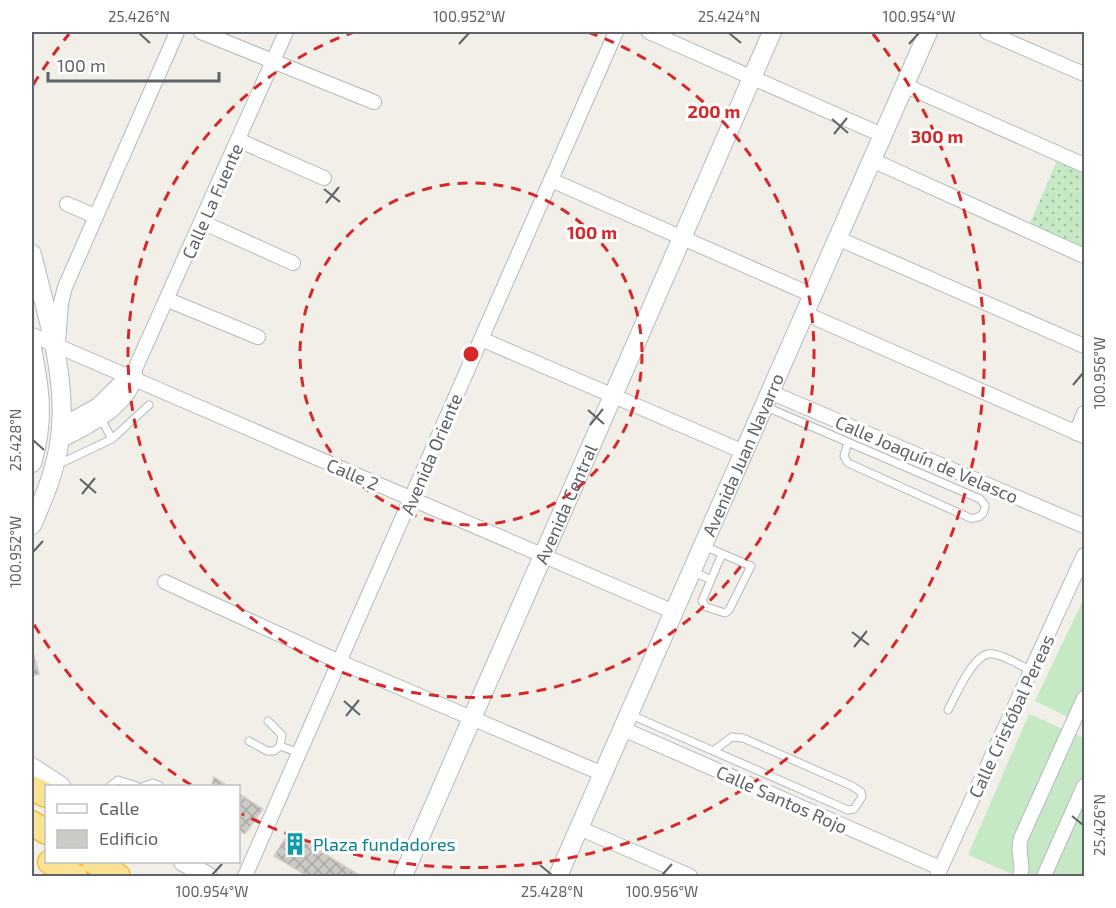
<svg xmlns="http://www.w3.org/2000/svg" width="1116" height="908" font-family="'Exo 2',sans-serif">
<defs>
<pattern id="green-dots" width="8" height="8" patternUnits="userSpaceOnUse" patternTransform="scale(1.5)"><rect width="8" height="8" fill="#c5e8c5"/><path d="M2 2h.1M6 6h.1" fill="none" stroke="#a3c0a4" stroke-width="1.8" stroke-linecap="round"/></pattern>
<pattern id="building-cross-hatch" width="8" height="8" patternUnits="userSpaceOnUse" patternTransform="scale(1.5)"><rect width="8" height="8" fill="#cccac5"/><path d="M0 0l8 8M0 8l8-8" fill="none" stroke="#a9a8a4"/></pattern>
</defs>
<rect width="100%" height="100%" fill="#f1efe8"/>
<path fill="url(#green-dots)" d="M1060 154 1084 165V256L1027 230Z"/>
<path fill="#c5e8c5" d="M1084 598V725L1035 701Z
M1029 714 1084 738V869L1081 876H1017L968 855Z"/>
<path fill="url(#building-cross-hatch)" stroke="#d6d1c6" stroke-width="1.5" d="M32 648 39 674 32 676Z
M214 777 228 786H211Z
M238 793 263 809 245 834 238 830Z
M289 832 361 876H307L274 856Z"/>
<g fill="none" stroke-linecap="round" stroke-linejoin="round">
<g stroke="#b5b8bc" stroke-width="9">
<path id="lane" d="M764 406C836 437 908 468 980 499L985 505C985 514 979 519 970 518L848 463 844 456 848 442
M100 417 112 439
M57 465 112 439 149 405
M704 546 751 566 729 610 725 613 706 607 702 601 722 554
M692 571 711 580
M948 710C955 697 972 657 988 654 999 652 1021 666 1032 671
M629 714 848 810 854 809 862 797 861 792 852 786 743 738 732 737 713 751
M249 741 267 751H274L280 746 282 735 268 721
M280 746 300 753
M110 786 118 780 137 786
M144 786 153 783 160 786"/>
</g>
<g stroke="#b5b8bc" stroke-width="16">
<path id="street" d="M201 32 374 102
M649 32 882 135
M987 32 1084 74
M904 85 1084 165
M238 140 324 178
M872 160 1084 256
M551 180 812 295
M67 204 95 216
M202 222 293 263
M837 238 1084 346
M168 300 258 337
M804 313 1084 436
M32 335 674 612
M481 339 744 452
M58 343 61 303 65 287 177 32
M770 392 1084 526
M62 425 98 405 131 372
M1076 433 1084 413
M60 441C87 427 137 404 135 369L286 32
M165 582 340 662 603 774
M623 729 940 868
M579 828 690 876
M245 876 616 32
M937 876 1084 555
M1020 876C1025 865 1016 853 1021 838L1084 698
M1044 876 1084 786"/>
</g>
<g stroke="#b6babf" stroke-width="20">
<g id="secondary">
<path d="M32 254C46 313 68 377 60 438 56 469 44 498 32 525"/>
<path d="M32 348C40 389 45 421 32 463"/>
<path d="M32 767 61 786"/>
<path d="M183 862 208 876"/>
<path id="s1" d="M403 876 772 32"/>
<path id="s2" d="M558 876 928 32"/>
</g>
</g>
<g stroke="#f9ab00" stroke-width="26">
<path id="highway" d="M32 788 46 795
M32 823 46 832
M50 862 75 876
M94 862 118 876"/>
</g>
<use href="#lane" stroke="#fff" stroke-width="7"/>
<use href="#street" stroke="#fff" stroke-width="14"/>
<use href="#secondary" stroke="#fff" stroke-width="18"/>
<use href="#highway" stroke="#fde293" stroke-width="24"/>
</g>
<path fill="none" stroke="#5f6368" stroke-width="2" d="M139 33 150 43M729 33 741 43M459 44 469 33M909 44 919 33M832 119 848 133M834 134 847 118M324 189 340 202M326 203 339 187M1073 385 1083 373M588 410 604 424M590 425 603 409M33 440 44 450M80 479 96 493M82 494 95 478M33 552 43 541M852 632 869 645M854 647 867 631M344 701 360 715M346 716 359 700M1072 816 1083 825M540 865 552 875M212 875 222 864M662 875 672 864"/>
<g fill="none" stroke="#d62828" stroke-width="3" stroke-dasharray="10 8">
<circle cx="471" cy="354" r="171"/>
<path d="M588 32A343 343 0 1 1 354 32"/>
<path d="M191 785A514 514 0 0 1 33 623M33 85A514 514 0 0 1 69 34M873 34A514 514 0 0 1 242 814"/>
</g>
<defs>
<g id="building-bare" transform="scale(1.8)"><path d="M-4-6H4V6H1V3H-1V6H-4ZM-2.5-4.3h1.7v1.8h-1.7ZM.8-4.3h1.7v1.8H.8ZM-2.5-1h1.7V.8h-1.7ZM.8-1h1.7V.8H.8Z" fill="#0f9aa8" stroke="#fff" stroke-width="2.5" paint-order="stroke"/></g>
</defs>
<g fill-rule="evenodd">
<use href="#building-bare" x="295" y="844"/>
</g>
<g text-anchor="middle" dominant-baseline="central" stroke-width="6" stroke-linejoin="round" paint-order="stroke">
<g font-size="18" fill="#5f6368" stroke="#fff">
<text transform="translate(212 201) rotate(-66)">Calle La Fuente</text>
<text transform="translate(431 454) rotate(-67)">Avenida Oriente</text>
<text stroke="none"><textPath href="#s2" startOffset="460">Avenida Juan Navarro</textPath></text>
<text transform="translate(927 459) rotate(23)">Calle Joaquín de Velasco</text>
<text transform="translate(353 474) rotate(23)">Calle 2</text>
<text stroke="none"><textPath href="#s1" startOffset="406">Avenida Central</textPath></text>
<text transform="translate(1011 716) rotate(-65)">Calle Cristóbal Pereas</text>
<text transform="translate(782 799) rotate(24)">Calle Santos Rojo</text>
</g>
<g font-size="18" fill="#0d838f" stroke="#fff" text-anchor="start">
<text x="313" y="844">Plaza fundadores</text>
</g>
</g>
<circle cx="471" cy="354" r="9" fill="#d62828" stroke="#fff" stroke-width="3"/>
<g font-size="18" text-anchor="middle" font-weight="bold" fill="#d62828" stroke="#fff" stroke-width="6" stroke-linejoin="round" paint-order="stroke">
<text x="714" y="118">200 m</text>
<text x="937" y="143">300 m</text>
<text x="592" y="239">100 m</text>
</g>
<rect width="1116" height="908" fill="none" stroke="#ffffff" stroke-width="66"/>
<rect x="45" y="785" width="195" height="78" fill="#ffffff" stroke="#bfc1c3" stroke-width="1.5"/>
<rect x="57" y="804" width="30" height="9" fill="#ffffff" stroke="#bfc1c3" stroke-width="1.5"/>
<text x="99" y="815" font-size="18" fill="#5f6368">Calle</text>
<rect x="57" y="830" width="30" height="18" fill="#cccac5" stroke="#bfc1c3" stroke-width="1.5"/>
<text x="99" y="845" font-size="18" fill="#5f6368">Edificio</text>
<path d="M48 72v9h171v-9" fill="none" stroke="#5f6368" stroke-width="3"/>
<text x="57" y="72" font-size="18" fill="#5f6368" stroke="#ffffff" stroke-width="4.5" paint-order="stroke">100 m</text>
<rect x="33" y="33" width="1050" height="842" fill="none" stroke="#5f6368" stroke-width="2"/>
<g font-size="15" text-anchor="middle" fill="#5f6368">
<text x="139" y="22">25.426°N</text>
<text x="469" y="22">100.952°W</text>
<text x="729" y="22">25.424°N</text>
<text x="919" y="22">100.954°W</text>
<text transform="translate(1100 373) rotate(-90)" y="5">100.956°W</text>
<text transform="translate(16 440) rotate(-90)" y="5">25.428°N</text>
<text transform="translate(16 552) rotate(-90)" y="5">100.952°W</text>
<text transform="translate(1100 825) rotate(-90)" y="5">25.426°N</text>
<text x="212" y="897">100.954°W</text>
<text x="552" y="897">25.428°N</text>
<text x="662" y="897">100.956°W</text>
</g>
</svg>
